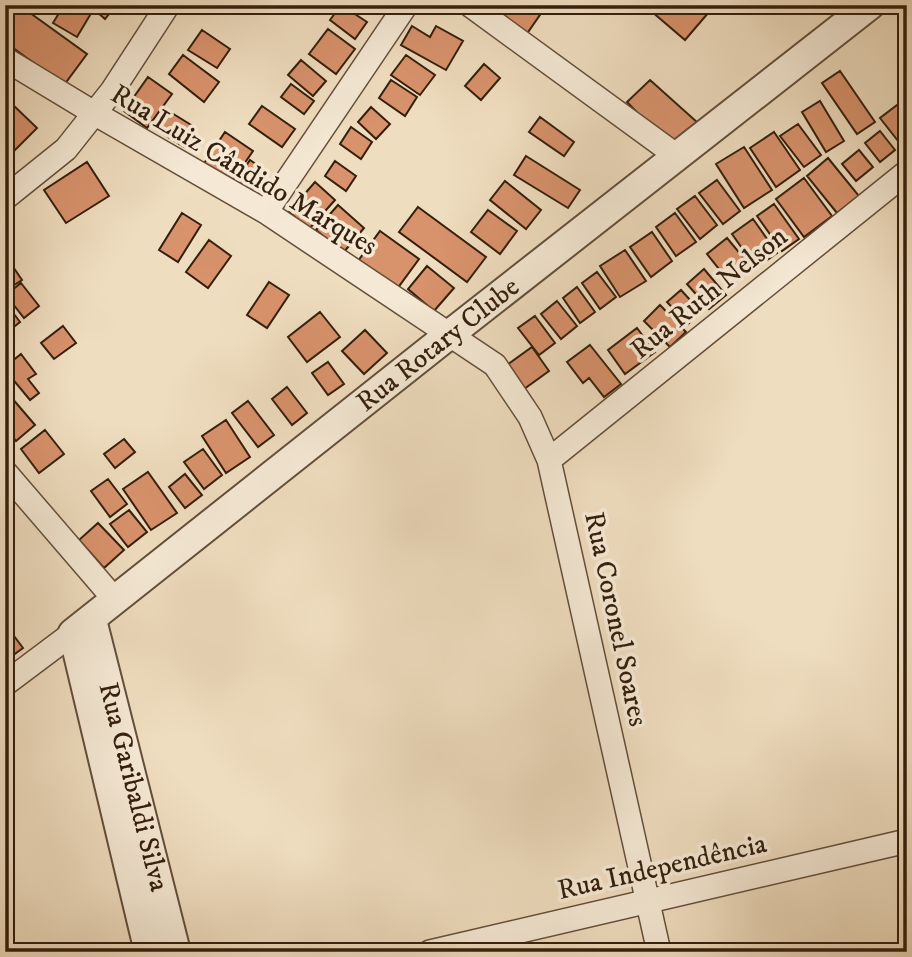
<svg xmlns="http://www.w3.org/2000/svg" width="912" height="957" font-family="'IM FELL DW Pica',serif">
<rect width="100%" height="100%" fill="#efddbf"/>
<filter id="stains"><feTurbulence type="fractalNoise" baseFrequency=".00286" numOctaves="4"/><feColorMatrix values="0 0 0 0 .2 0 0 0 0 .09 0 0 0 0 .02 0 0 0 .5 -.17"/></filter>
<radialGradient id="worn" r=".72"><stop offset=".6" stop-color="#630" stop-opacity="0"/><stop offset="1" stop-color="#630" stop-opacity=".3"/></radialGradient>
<path fill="#d8926c" stroke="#341f0d" stroke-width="2" d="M11 5H19L87 54 64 85 5 42V13Z
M64 5H73L90 15 77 37 53 23Z
M89 5H116L105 19Z
M341 5 367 22 355 39 330 20Z
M485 5H540L544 9 526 35Z
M644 5H701L709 12 685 40Z
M412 26 430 37 436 26 463 41 446 70 401 45Z
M328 29 355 49 336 74 309 54Z
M202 30 230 49 217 68 188 50Z
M183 55 219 82 204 102 169 74Z
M406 55 435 75 420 95 391 75Z
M301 60 326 81 313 96 288 75Z
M484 64 500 78 481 100 465 86Z
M840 71 875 122 857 134 822 83Z
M148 77 172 94 147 128 124 111Z
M391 80 417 97 405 116 379 98Z
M650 80 698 123 671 148 627 102Z
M291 84 314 101 304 114 281 97Z
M905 99 907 102V143L902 146 880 118Z
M820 101 844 141 826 152 802 112Z
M11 103 37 128 5 160V108Z
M262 106 295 129 282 147 249 124Z
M371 107 390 124 376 139 358 122Z
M167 110 196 128 184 147 155 129Z
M540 117 574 142 564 156 529 132Z
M798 124 821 155 804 167 780 136Z
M351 127 372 142 361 159 340 144Z
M880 131 895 150 880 162 865 143Z
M225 132 253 151 228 187 201 168Z
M774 132 800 170 776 187 750 148Z
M744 147 772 190 744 208 716 164Z
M859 150 873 167 856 181 842 164Z
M526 156 580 190 568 208 514 175Z
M828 158 859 196 837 213 807 176Z
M250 160 266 171 249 196 233 185Z
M335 161 356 176 346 191 325 176Z
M87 162 109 196 66 223 44 190Z
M804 178 832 216 804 237 776 199Z
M717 180 740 211 723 224 699 193Z
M505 181 541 210 526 229 490 200Z
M315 182 335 200 309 229 289 212Z
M695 196 717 225 700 239 677 209Z
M774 204 799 239 782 251 757 216Z
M338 205 364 228 343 253 316 230Z
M418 207 486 257 467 282 399 232Z
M488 210 517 231 500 254 471 232Z
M182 213 201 225 178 262 159 250Z
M675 213 696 242 676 256 656 227Z
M753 219 777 253 756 268 732 234Z
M380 231 419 259 397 289 358 261Z
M652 232 672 261 651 277 630 247Z
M727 238 752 268 731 284 707 254Z
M209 240 231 256 208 288 186 272Z
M625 250 646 281 620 297 600 266Z
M5 255 22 280 5 291Z
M427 266 454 288 434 311 408 289Z
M704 269 726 295 709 309 687 284Z
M597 272 616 297 600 309 582 283Z
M269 282 289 295 267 328 247 315Z
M21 283 39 306 24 318 6 295Z
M577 287 595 312 580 323 563 298Z
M681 290 701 312 688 324 667 302Z
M557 301 577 326 561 339 541 314Z
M5 302 20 322 5 334Z
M660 305 686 332 670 347 644 321Z
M320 312 340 337 307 362 288 337Z
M535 316 555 343 539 355 518 328Z
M63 326 76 343 54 359 41 343Z
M637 328 655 352 625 374 608 350Z
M365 330 387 353 364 374 342 351Z
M590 345 621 384 604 397 589 378 583 383 567 362Z
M532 347 549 371 524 389 507 365Z
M21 354 36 374 28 379 39 393 30 400 5 370V367Z
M328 362 344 384 328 395 312 373Z
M287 387 307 413 292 425 272 399Z
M11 397 35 425 16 441 5 428V402Z
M248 401 274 435 258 447 232 413Z
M226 420 250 457 226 473 202 436Z
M45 430 64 454 39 473 21 449Z
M124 439 135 452 115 468 104 454Z
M203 449 222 475 204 489 184 462Z
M148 472 177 513 151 530 123 489Z
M185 474 202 495 185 508 169 487Z
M108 479 127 504 110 517 91 491Z
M129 510 147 532 128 547 110 524Z
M98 523 124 550 104 568 79 540Z
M5 624 23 648 5 661Z"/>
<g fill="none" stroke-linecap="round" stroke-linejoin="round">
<g stroke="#634e3a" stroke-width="26">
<path id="minor" d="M470 5 677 156
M5 59 94 113 266 212 495 365 530 417 549 460 659 952
M5 198 66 149 112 91 168 5
M266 212 406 5
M549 460 907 172
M5 472 116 601
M5 684 73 633
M430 952 907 841"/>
</g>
<g stroke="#634e3a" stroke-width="32">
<g id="tertiary">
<path id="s1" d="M92 620 176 952"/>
<path id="s2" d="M149 952 73 633 450 334 870 5"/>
</g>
</g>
<use href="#minor" stroke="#f5e9d5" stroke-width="23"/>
<use href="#tertiary" stroke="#f5e9d5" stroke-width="28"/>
</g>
<g text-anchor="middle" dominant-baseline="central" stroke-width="7" stroke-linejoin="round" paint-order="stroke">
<g font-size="28" fill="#341f0d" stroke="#f5e9d5">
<text transform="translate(244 170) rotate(31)">Rua Luiz Cândido Marques</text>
<text transform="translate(709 293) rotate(-39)">Rua Ruth Nelson</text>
<text stroke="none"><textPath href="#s2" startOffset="793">Rua Rotary Clube</textPath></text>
<text transform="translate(616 619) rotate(78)">Rua Coronel Soares</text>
<text stroke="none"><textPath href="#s1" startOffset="172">Rua Garibaldi Silva</textPath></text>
<text transform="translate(662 867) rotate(-13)">Rua Independência</text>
</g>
</g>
<rect width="912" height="957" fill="none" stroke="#efddbf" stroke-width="28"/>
<rect x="7" y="7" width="898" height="943" fill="none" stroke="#341f0d" stroke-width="3.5"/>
<rect x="14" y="14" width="884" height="929" fill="none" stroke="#341f0d" stroke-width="2"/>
<rect width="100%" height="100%" filter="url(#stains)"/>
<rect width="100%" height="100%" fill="url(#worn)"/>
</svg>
